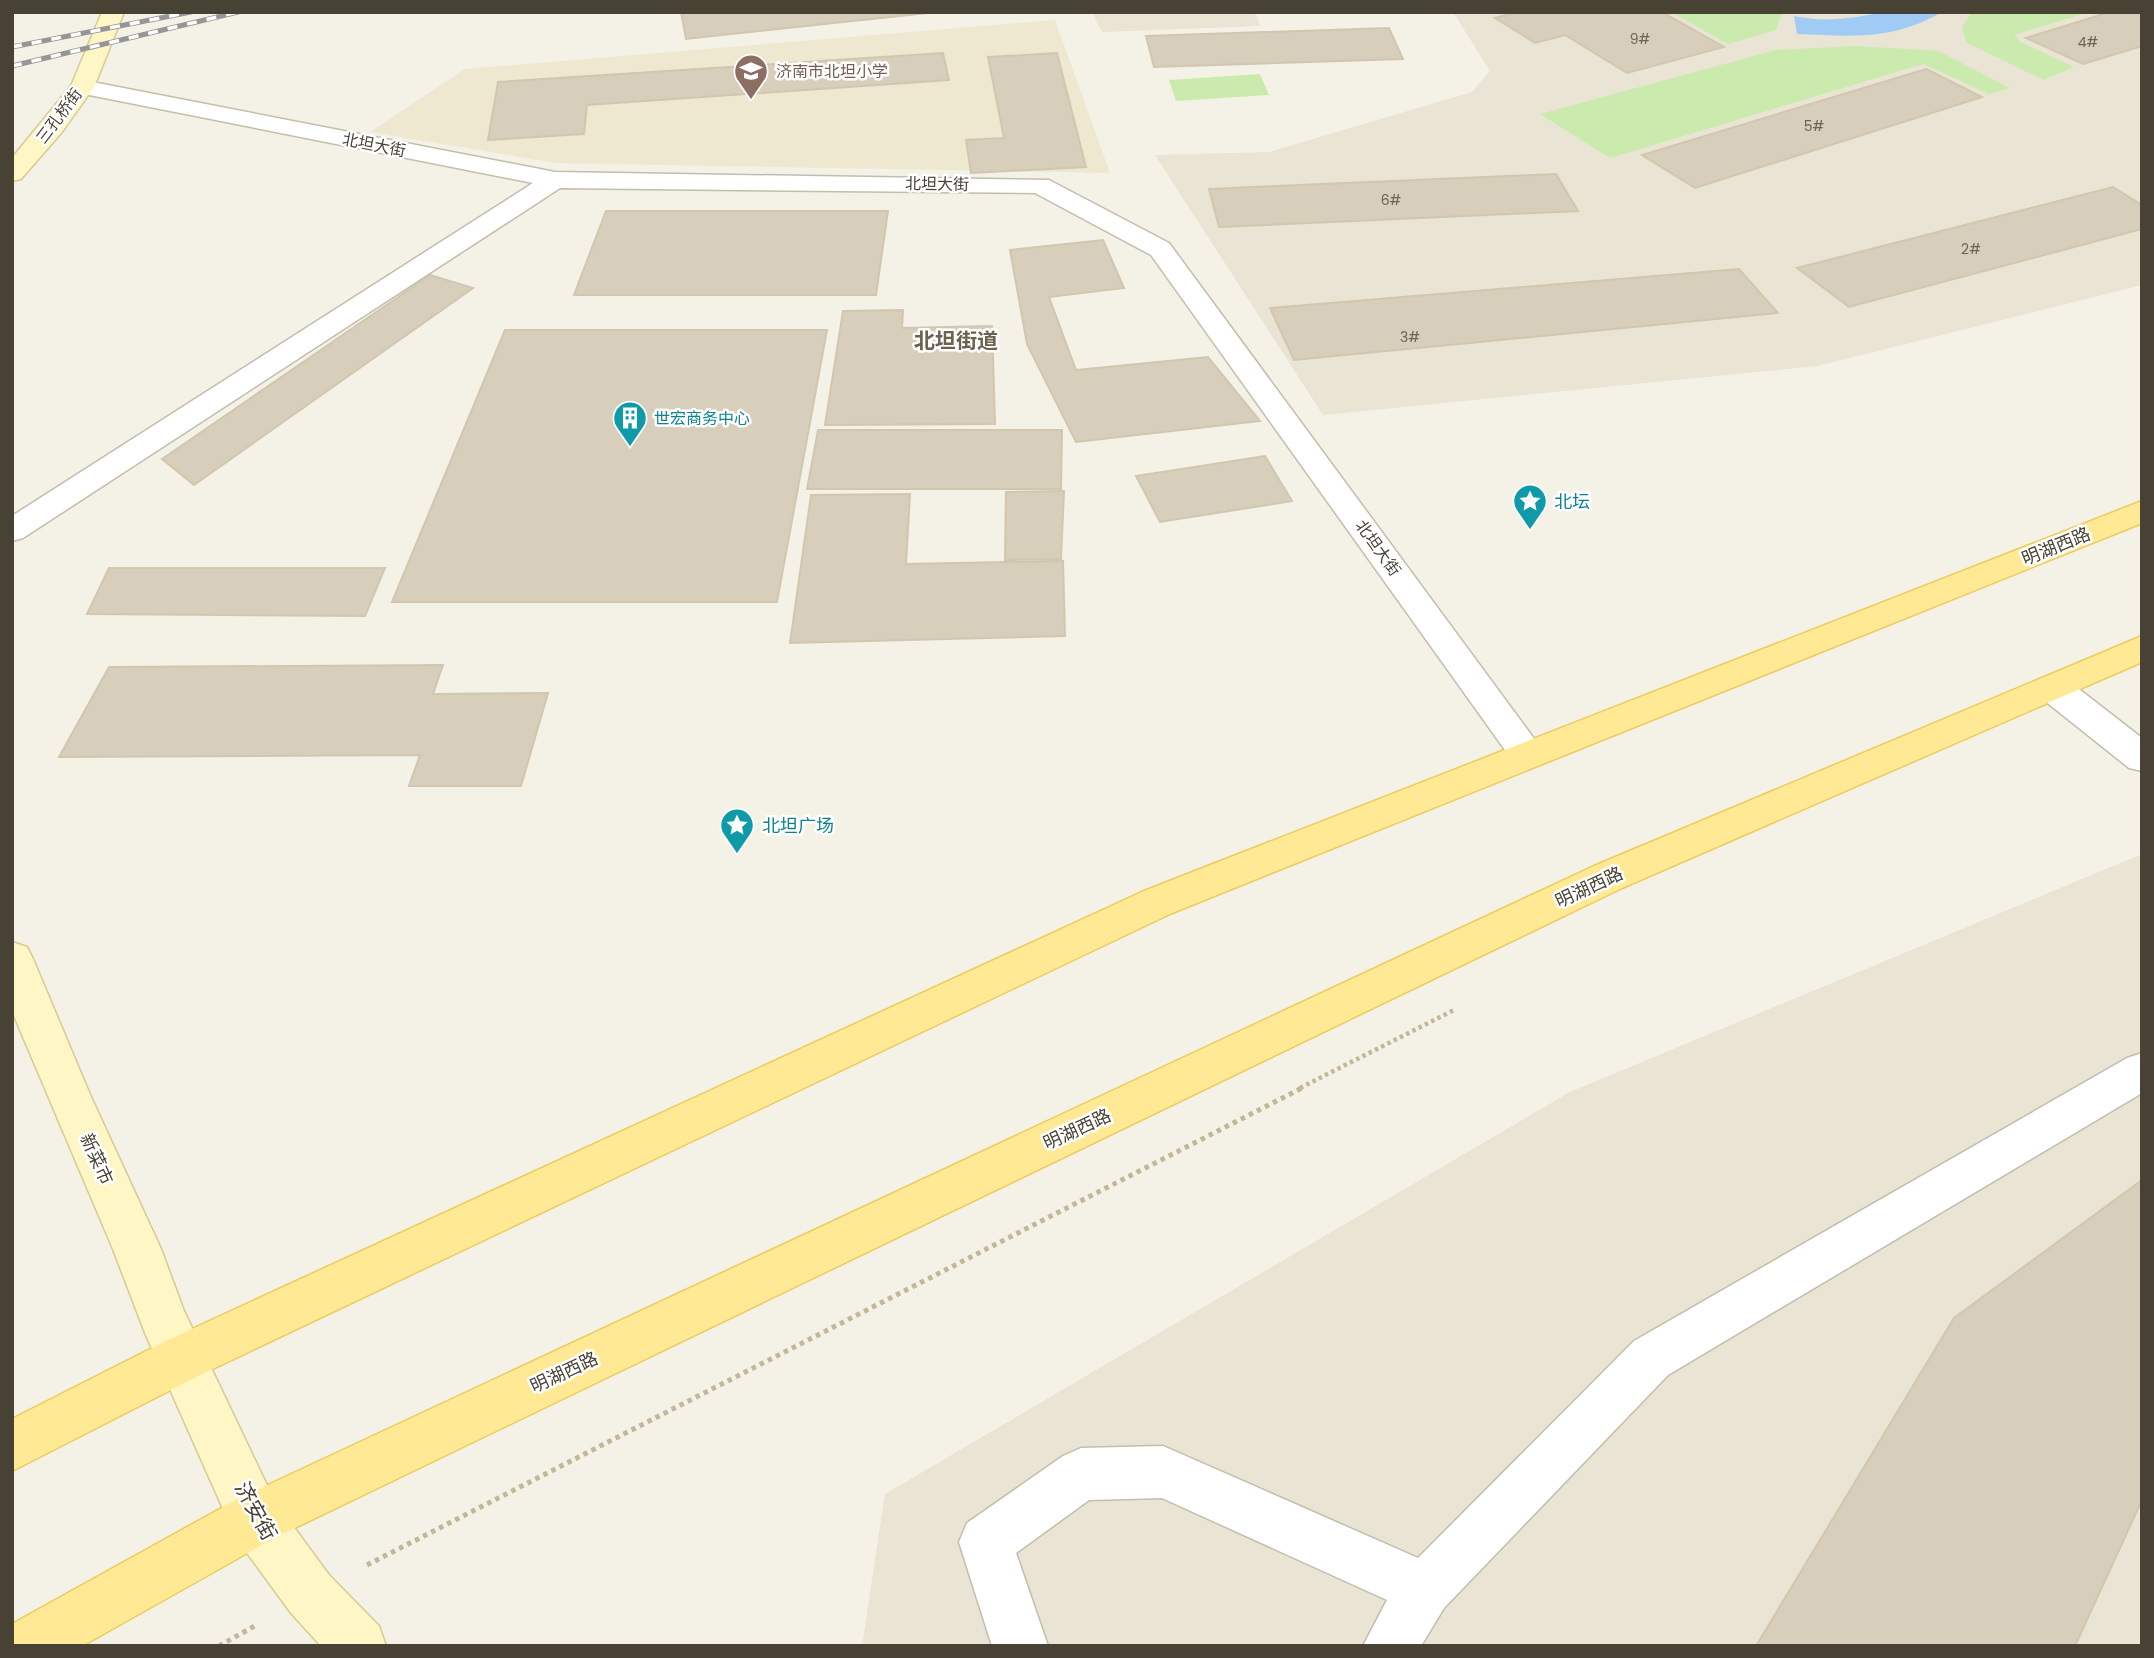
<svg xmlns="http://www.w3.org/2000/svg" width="2154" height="1658" font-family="Poppins,'Noto Sans SC',sans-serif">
<rect width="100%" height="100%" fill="#f4f1e7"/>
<path fill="#e9e4d4" d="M1092 12H1255L1260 26 1102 32Z
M1453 12H2142V285L1817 366 1323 415 1155 155 1269 152 1472 92 1490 71Z
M2142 854V1646H862L885 1494 1570 1092Z"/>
<path fill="#eee8d0" d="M1055 20 1110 173 556 163 370 132 465 69Z"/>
<path fill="#caebad" d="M1671 12H1779L1782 13 1776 30 1728 44Z
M1972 12H2089L2014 35 2021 42 2074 67 2043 80 1966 42 1962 27Z
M1856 46 1938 51 2010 88 1989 94 1923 64 1610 158 1540 114 1776 50Z
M1260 74 1269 95 1176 101 1169 80Z"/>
<path fill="#9fcbf5" d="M1885 12H1942C1892 41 1853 36 1797 34L1794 16C1826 23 1853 18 1885 12Z"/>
<path fill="#d7cebb" stroke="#d2c7ae" stroke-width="2" d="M681 12H937L686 39Z
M1518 12H1662L1724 47 1627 73 1565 35 1535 43 1495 18Z
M2110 12H2142V46L2083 64 2026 38Z
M1389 28 1403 59 1154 67 1146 36Z
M943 53 949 80 587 105 584 134 488 140 498 82Z
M1057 53 1086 167 971 173 966 140 1004 138 988 57Z
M1926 69 1982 97 1695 188 1642 155Z
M1556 174 1578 211 1219 227 1209 189Z
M2113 187 2142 205V229L1849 307 1797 268Z
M606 211H888L876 295H574Z
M1103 240 1124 288 1049 297 1076 370 1208 357 1260 421 1076 442 1027 344 1010 250Z
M1739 269 1778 313 1294 360 1270 308Z
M430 275 473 288 194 485 162 459Z
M903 310 902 328 992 326 995 424 825 425 843 311Z
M505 330H827L777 602H392Z
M818 430H1062L1061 489H807Z
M1265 456 1292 501 1160 522 1136 476Z
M1064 491 1061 559 1005 560 1006 492Z
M910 494 906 564 1063 561 1065 636 790 643 811 495Z
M109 568H385L365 616 87 614Z
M443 665 433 694 548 693 521 786H409L420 755 59 757 109 667Z
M2142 1180V1500L2075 1646H1756L1954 1318Z"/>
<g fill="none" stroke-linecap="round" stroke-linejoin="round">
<g stroke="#c3bdab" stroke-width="3">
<path id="minor" d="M82 80 555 172 1049 180 1169 243 1546 755 1541 764 1528 768 1515 764 1151 255 1035 193 560 188 23 538 12 541V516L533 183 74 92 70 87 74 82Z
M2053 676 2066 679 2142 738V771L2129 768 2040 697 2035 688 2040 679Z
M2142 1053V1093L1668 1375 1444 1608 1421 1646H1363L1387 1600 1162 1498 1089 1500 1016 1553 1048 1646H992L959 1542 967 1523 1063 1456 1081 1448 1163 1446 1418 1558 1634 1341 2127 1058Z"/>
</g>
<g stroke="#d7ca93" stroke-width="3">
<path id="secondary" d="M102 12H124L94 87 62 132 21 179 12 181V158L71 86Z
M12 942 27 947 33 959 91 1097 161 1249 184 1311 274 1500 329 1575 379 1626 386 1646H321L291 1613 236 1538 145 1333 113 1249 12 1011Z"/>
</g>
<g stroke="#ebcc5e" stroke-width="3">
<path id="primary" d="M2142 501V523L1172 913 200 1375 12 1471V1419L166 1341 1144 891Z
M2142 636V662L1622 888 274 1538 82 1646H12V1624L236 1500 1594 866Z"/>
</g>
<path stroke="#c3b799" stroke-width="4.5" stroke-dasharray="3.5 3.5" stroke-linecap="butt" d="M1300 1088 1454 1010"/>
<path stroke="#c3b799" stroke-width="5" stroke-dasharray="4.5 4.5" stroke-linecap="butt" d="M367 1565 1304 1087
M219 1646 258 1624"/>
<use href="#minor" fill="#fff" fill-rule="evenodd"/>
<use href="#secondary" fill="#fff6c6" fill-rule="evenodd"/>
<use href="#primary" fill="#ffe995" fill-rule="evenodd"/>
<g stroke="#969696" stroke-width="5">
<path id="rail" d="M12 47 191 12
M12 66 238 12"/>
</g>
<use href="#rail" stroke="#fff" stroke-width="3.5" stroke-dasharray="10" stroke-linecap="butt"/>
</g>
<defs>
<g id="school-pin" transform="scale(1.75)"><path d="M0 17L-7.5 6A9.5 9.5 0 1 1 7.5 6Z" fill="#8d6e63" stroke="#fff"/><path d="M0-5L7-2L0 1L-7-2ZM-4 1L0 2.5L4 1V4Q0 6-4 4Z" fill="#fff"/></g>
<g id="building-pin" transform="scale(1.75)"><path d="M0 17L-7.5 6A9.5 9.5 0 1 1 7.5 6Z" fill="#0f9aa8" stroke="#fff"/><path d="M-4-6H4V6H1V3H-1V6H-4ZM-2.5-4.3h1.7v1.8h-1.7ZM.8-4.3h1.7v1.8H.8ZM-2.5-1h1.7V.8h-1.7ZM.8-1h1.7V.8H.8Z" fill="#fff"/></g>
<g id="sight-pin" transform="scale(1.75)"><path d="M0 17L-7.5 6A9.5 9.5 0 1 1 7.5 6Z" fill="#0f9aa8" stroke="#fff"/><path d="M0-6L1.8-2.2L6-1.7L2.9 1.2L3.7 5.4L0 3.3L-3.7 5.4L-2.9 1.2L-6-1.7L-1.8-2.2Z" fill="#fff"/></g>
</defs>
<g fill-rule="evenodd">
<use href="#school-pin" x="751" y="71"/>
<use href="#building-pin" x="630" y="418"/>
<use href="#sight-pin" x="1530" y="501"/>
<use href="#sight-pin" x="737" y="825"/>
</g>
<g text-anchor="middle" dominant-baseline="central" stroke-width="5" stroke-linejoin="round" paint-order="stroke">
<g font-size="14" fill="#6c6556">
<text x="1640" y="39">9#</text>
<text x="2088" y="42">4#</text>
<text x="1814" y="126">5#</text>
<text x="1391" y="200">6#</text>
<text x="1971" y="249">2#</text>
<text x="1410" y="337">3#</text>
</g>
<g font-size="16" fill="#785e54" stroke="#fff" text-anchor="start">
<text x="776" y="71">济南市北坦小学</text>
</g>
<g font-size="16" fill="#484235" stroke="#fff">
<text transform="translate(59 116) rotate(-53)">三孔桥街</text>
<text transform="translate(374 145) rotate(11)">北坦大街</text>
<text transform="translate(937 184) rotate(1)">北坦大街</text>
<text transform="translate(1378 548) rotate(54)">北坦大街</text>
</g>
<g font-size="16" fill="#0d838f" stroke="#fff" text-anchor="start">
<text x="654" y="418">世宏商务中心</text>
</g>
<g font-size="18" fill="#0d838f" stroke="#fff" text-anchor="start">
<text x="1554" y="501">北坛</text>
<text x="762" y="825">北坦广场</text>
</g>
<g font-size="18" fill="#484235" stroke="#fff">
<text transform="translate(2056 546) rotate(-22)">明湖西路</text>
<text transform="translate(1589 887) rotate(-25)">明湖西路</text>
<text transform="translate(1077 1129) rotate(-25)">明湖西路</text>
<text transform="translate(97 1159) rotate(66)">新菜市</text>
<text transform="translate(564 1372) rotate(-25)">明湖西路</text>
</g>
<g font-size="21" font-weight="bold" fill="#6b614c" stroke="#fff">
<text x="956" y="340">北坦街道</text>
</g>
<g font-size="21" fill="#484235" stroke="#fff">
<text transform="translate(256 1511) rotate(61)">济安街</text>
</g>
</g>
<rect width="2154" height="1658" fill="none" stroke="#484235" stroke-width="28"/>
</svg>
